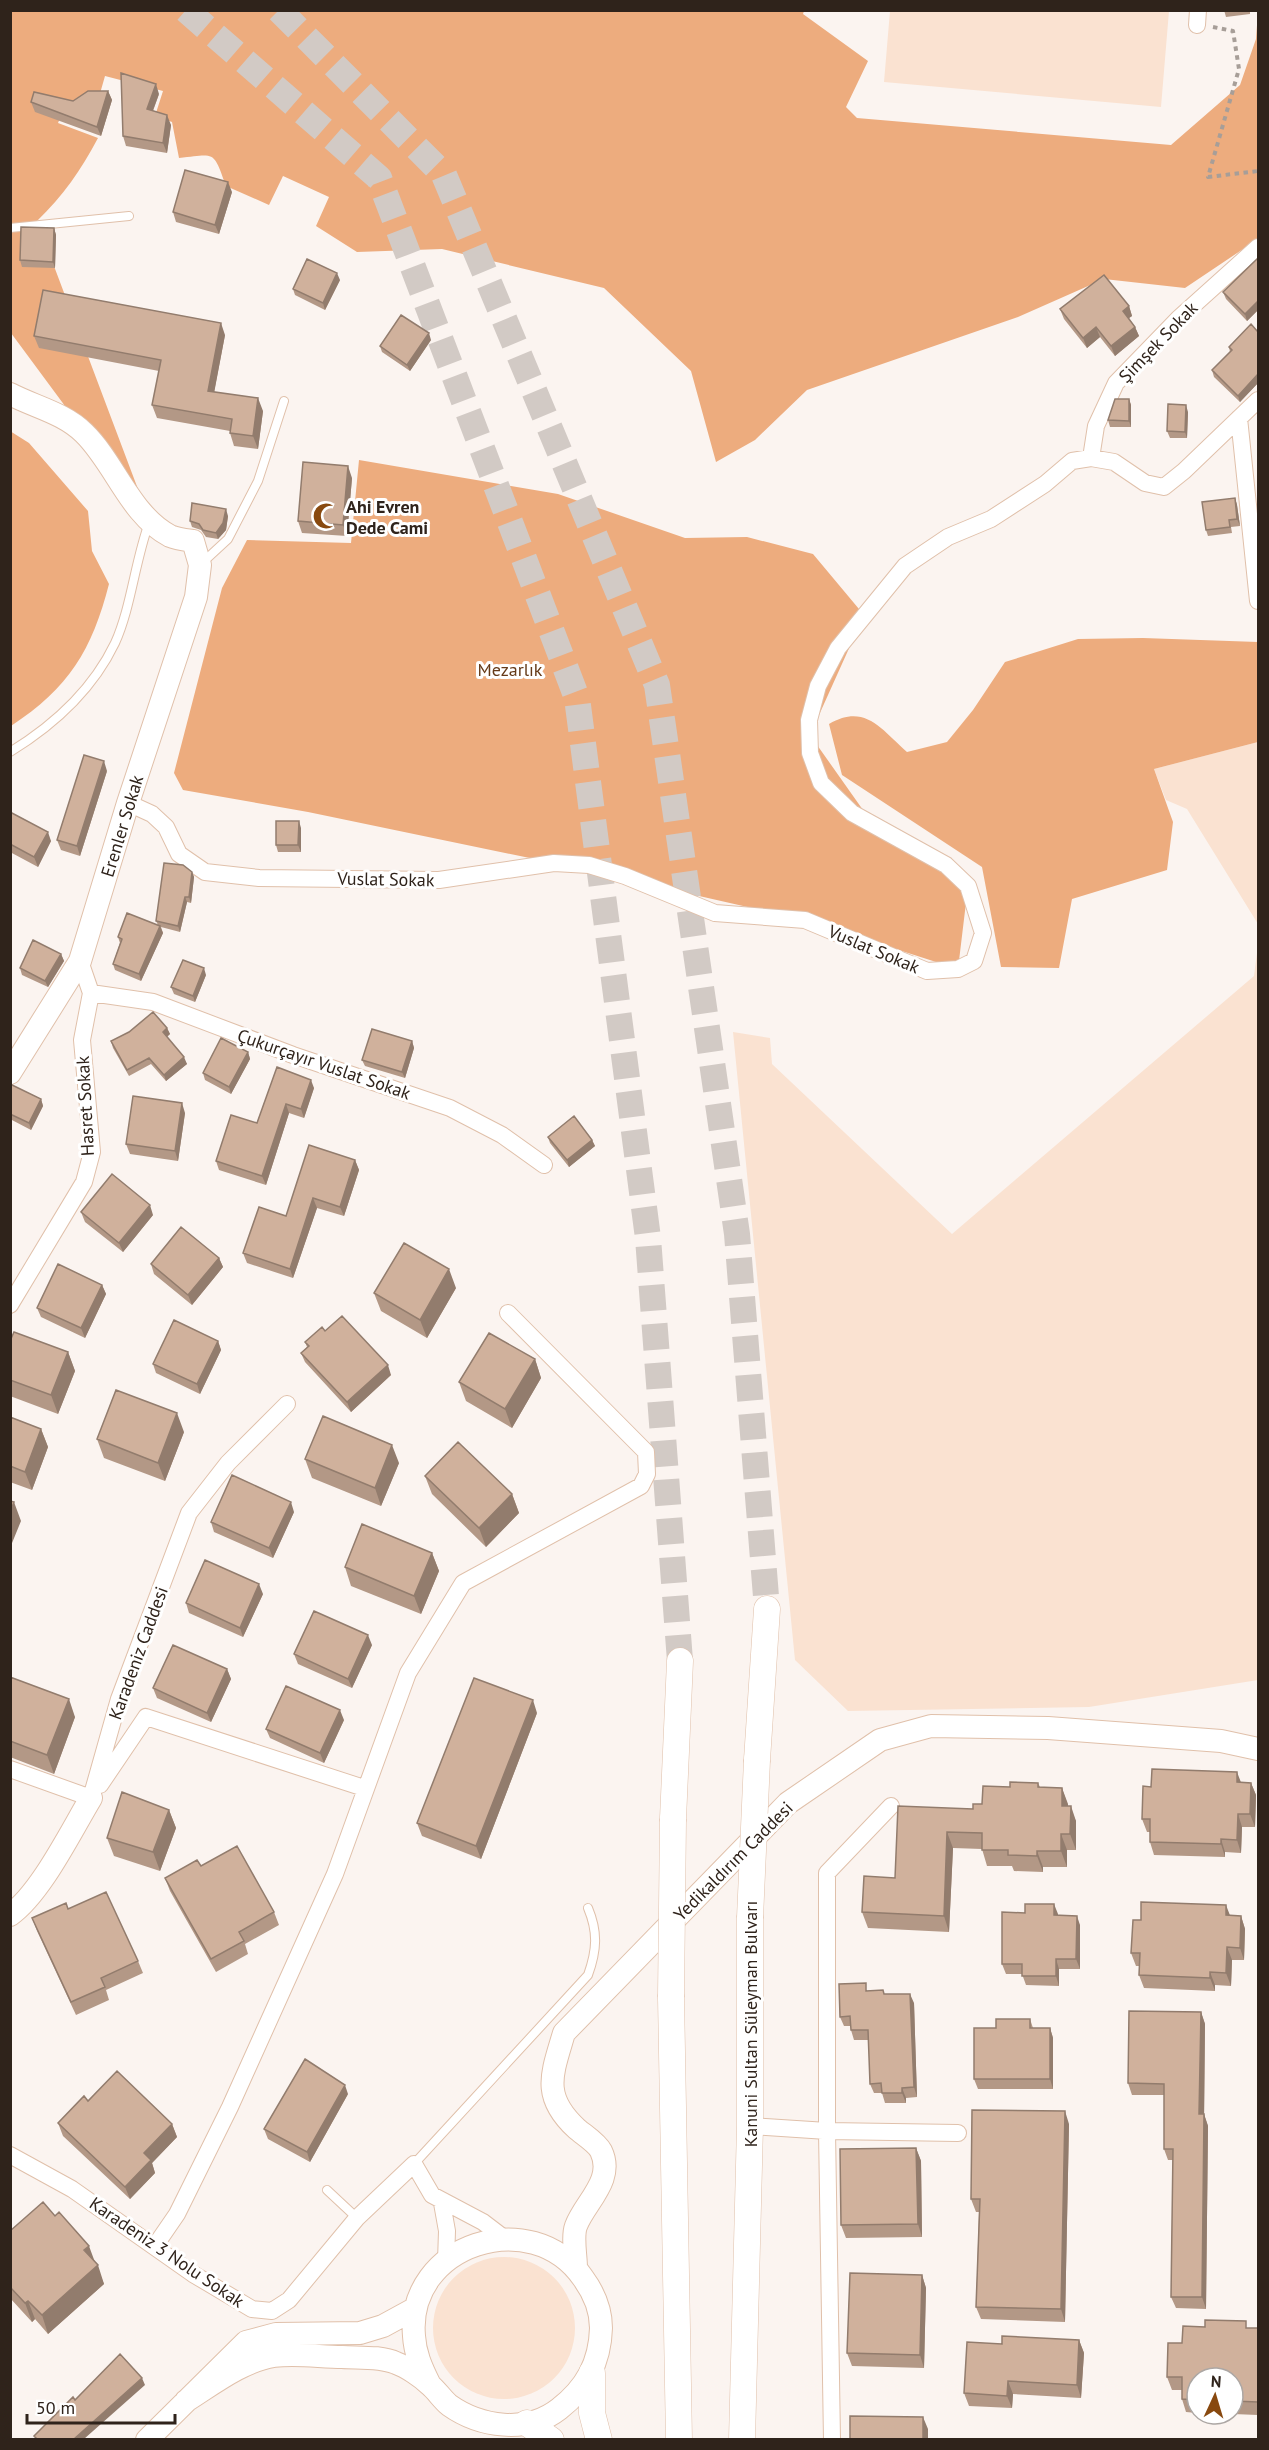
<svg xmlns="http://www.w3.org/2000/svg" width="1269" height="2450" font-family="'PT Sans',sans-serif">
<rect width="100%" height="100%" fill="#fbf4f0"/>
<path fill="#fae2d1" d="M890 11H1169L1161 107 884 82Z
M1258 742V924L1187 809 1166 800 1154 769Z
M1258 945V1680L1089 1707 848 1711 795 1660 733 1032 770 1038 772 1064 952 1234 1254 976Z
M433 2328a71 71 0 1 1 142 0a71 71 0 1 1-142 0Z"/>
<path fill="#edac7e" d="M11 11H804L803 14 868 61 846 107 857 118 1171 145 1240 85 1256 39 1258 11V239L1185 288 1104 279 1018 317 807 390 755 440 716 462 691 371 604 288 442 249 357 252 316 226 329 197 283 176 269 205 226 186C213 150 216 154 179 158L172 122 155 116 163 91 105 76 99 97 65 106 58 123 98 138C81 170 63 196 37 221L150 521 11 333Z
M10 431 29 443 88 511 92 551 109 584C92 650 69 688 11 726Z
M359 460 558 494 685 538 747 537 813 554 864 615 810 735 875 827 968 886 958 969 805 920 554 863 308 812 183 790 174 773 222 588 247 540 351 543Z
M1143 638 1258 642V742L1154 769 1173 822 1167 870 1072 899 1059 968 1001 967 982 867 842 775 829 724C865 703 881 729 907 752L947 742 973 710 1005 662 1078 639Z"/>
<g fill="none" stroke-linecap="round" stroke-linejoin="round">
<path stroke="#d2cac5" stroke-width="26" stroke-dasharray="26 13" stroke-linecap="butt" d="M186 10 379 178 577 698 648 1238 680 1661
M279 10 444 175 657 685 737 1234 767 1609"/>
<g stroke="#e0c0aa" stroke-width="10">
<path id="lane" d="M10 228 129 216
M202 563 228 539 258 481 284 401
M10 752C54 725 92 691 115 643 131 608 135 561 149 523
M414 2164 588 1975C597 1950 598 1932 588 1908
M327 2190 357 2218"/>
</g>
<g stroke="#e0c0aa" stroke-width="18">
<path id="street" d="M1197 25 1198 10
M1239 418 1258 601
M1091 458 1096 426 1116 383 1178 319 1258 247
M128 803 152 814 166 827 179 854 205 872 259 878 439 880 554 863 589 865 625 876 715 913 805 920 927 971 958 969 974 961 983 933 968 886 946 865 852 813 821 783 810 753 809 720 818 686 838 648 905 566 948 537 991 519 1045 484 1072 461 1091 458 1114 462 1145 483 1164 487 1184 471 1258 400
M91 993 153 1002 293 1055 450 1108 502 1135 544 1165
M10 1305 84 1182 92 1152 82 1040 91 993 80 961
M10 1769 91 1798
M100 1785 146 1717 364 1788
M91 1798 119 1699 189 1513 228 1463 287 1404
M750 2126 827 2131 958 2133
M10 2155 72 2189 193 2274 252 2309 272 2311 289 2300 357 2218 414 2164 432 2195 483 2222 504 2238
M442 2203 447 2231 446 2261
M155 2246 177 2214 230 2107 335 1874 408 1673 463 1583 641 1486 647 1474 646 1452 508 1313
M832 2440 827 2131V1873L891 1806"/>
</g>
<g stroke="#e0c0aa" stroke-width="24">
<path id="secondary" d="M10 394C35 407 64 413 84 433 115 463 130 515 170 536 177 539 186 540 193 541L200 565 196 597 128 803 80 961 10 1073
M10 1915C41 1893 71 1831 91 1798
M576 2268C576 2256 572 2237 576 2226 585 2202 615 2180 601 2151 597 2143 584 2135 577 2129 541 2096 552 2074 564 2033L788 1803 880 1740 931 1726 1048 1728 1221 1741 1258 1749
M186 2401C213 2384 242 2361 274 2356 296 2353 321 2357 342 2357 359 2358 381 2356 396 2363 407 2367 422 2377 430 2385 437 2391 442 2399 449 2405 480 2427 527 2434 559 2409 586 2388 600 2363 601 2328 601 2310 594 2293 583 2278 532 2204 406 2244 414 2336 415 2353 421 2367 429 2383
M147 2440 246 2342 276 2334 360 2333 383 2326 416 2308"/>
</g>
<g stroke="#e0c0aa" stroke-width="27">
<path id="primary" d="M757 1760 767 1609
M673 1819 680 1661
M671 1997 679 2440
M592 2373V2413L599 2440
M527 2423 551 2440
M742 2440 750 2126V1918"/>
</g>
<path stroke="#a79e98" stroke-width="4" stroke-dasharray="4.5 4.5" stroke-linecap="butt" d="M1213 27 1233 31 1239 69 1208 177 1258 171"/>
<use href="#lane" stroke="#fff" stroke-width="8"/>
<use href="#street" stroke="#fff" stroke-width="16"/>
<use href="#secondary" stroke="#fff" stroke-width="22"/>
<use href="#primary" stroke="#fff" stroke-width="26"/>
<g stroke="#e0c0aa" stroke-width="27" stroke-linecap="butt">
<path id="primary-bridge" d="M750 1918 757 1760
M671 1997 673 1819"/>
</g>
<use href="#primary-bridge" stroke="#fff" stroke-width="26"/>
</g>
<path fill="#b39886" d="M1224 10H1250V14L1226 17Z
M108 91 112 100 101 136 35 112 31 102 73 101Z
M159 94 153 111 171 125 167 153 126 146 123 136Z
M232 192 219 234 176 222 173 212Z
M54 228 56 235 55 268 22 267 20 260Z
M1258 258V310L1247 321 1226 299 1223 292Z
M340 280 325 310 295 295 293 289Z
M1129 306 1132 316 1129 318 1135 327 1139 336 1115 356 1100 337 1087 348 1064 319 1060 309Z
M1258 332V383L1240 402 1214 377 1212 370 1230 352 1229 347Z
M225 335 214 392 263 411 258 449 234 446 230 433V431L157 418 152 405 159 371 39 348 34 336Z
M431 340 410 371 382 352 380 346Z
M1129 399 1131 405V427H1110L1108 420Z
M1188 412 1187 438H1170L1167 431Z
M352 478 347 536 302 533 298 521Z
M1235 498 1237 505 1240 526 1231 527 1232 533 1208 536 1206 530Z
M228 516 226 530 218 539 206 537 201 530 192 527 190 521Z
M107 771 80 856 61 850 57 840Z
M10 812 51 841 38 867 10 852Z
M301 828V852H278L276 845Z
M192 872 194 877 191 903 187 902 180 932 161 927 163 933 141 981 115 970 113 964 120 943 118 937 158 925 156 921Z
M61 954 64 961 48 987 22 975 20 968Z
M206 975 195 1002 174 994 171 987Z
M167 1028 170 1034 167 1037 187 1064 166 1081 151 1064 129 1076 113 1048 111 1041Z
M412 1041 414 1048 405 1078 365 1066 362 1060Z
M248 1052 250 1059 231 1094 205 1080 203 1073Z
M277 1067 314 1088 304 1118 289 1113 266 1185 219 1170 216 1161 257 1123Z
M10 1084 41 1099 43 1106 31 1130 10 1119Z
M185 1113 178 1161 130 1154 126 1144Z
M548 1137 592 1140 595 1146 569 1167 550 1143Z
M355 1160 359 1170 344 1216 317 1208 293 1278 247 1263 243 1253 286 1216Z
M81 1212 153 1215 123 1252 85 1222Z
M219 1258 223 1267 192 1305 154 1274 151 1264Z
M102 1285 106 1294 85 1338 41 1317 37 1308Z
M456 1288 427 1338 381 1311 374 1293Z
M325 1331 391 1375 351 1412 305 1362 301 1353 307 1347 305 1342Z
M10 1341 68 1352 75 1371 58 1414 10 1396Z
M218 1341 221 1350 200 1394 156 1373 153 1364Z
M535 1359 541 1378 512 1428 466 1401 459 1382Z
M10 1417 41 1429 48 1447 32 1490 10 1482Z
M184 1432 165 1481 104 1458 97 1439Z
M305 1459 399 1463 381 1506 312 1478Z
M425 1476 512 1494 519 1513 486 1547 432 1494Z
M294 1512 273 1558 214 1532 211 1522Z
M432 1553 439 1571 421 1614 351 1586 345 1567Z
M263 1594 243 1637 189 1613 186 1603Z
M372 1645 352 1688 298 1664 294 1654Z
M227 1669 231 1679 211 1722 157 1698 153 1688Z
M10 1677 75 1717 54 1774 10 1757Z
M537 1713 481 1859 422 1836 417 1823Z
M344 1720 324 1763 270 1738 266 1729Z
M1241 1782 1251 1783 1256 1795 1255 1827H1242L1241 1853 1225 1852V1857L1154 1855 1150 1842V1832H1147L1142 1819 1151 1787Z
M1038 1783 1040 1787 1062 1788 1068 1806 1076 1821V1850H1067V1867H1043V1872L1014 1871 1012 1866H987L982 1849 953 1848 949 1932 868 1928 862 1912 895 1878 973 1809 1010 1787Z
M169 1810 176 1828 160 1871 114 1856 107 1838Z
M165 1878 274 1912 279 1925 245 1944 248 1954 216 1972 170 1891Z
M68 1909 138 1961 143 1973 106 1990 109 2000 76 2015 37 1931 32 1918Z
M1058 1914V1915L1080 1925V1969H1059V1986L1026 1985 1022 1974H1006L1002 1964Z
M1230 1916H1241L1245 1929 1244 1960H1232L1231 1986 1215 1985V1991L1144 1988 1139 1975V1966H1136L1131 1953 1141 1920Z
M869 1991 885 1994 914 2003 917 2097 906 2098V2103H885L882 2093H874L870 2084 869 2040H854L851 2030V2026H844L840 2017Z
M1201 2012 1205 2024 1204 2114 1208 2126 1206 2309 1176 2308 1171 2297 1173 2160H1168L1164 2149V2095H1132L1128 2083Z
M1030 2019 1033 2028H1050L1053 2038V2089H978L974 2079 996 2028Z
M348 2094 310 2162 268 2139 264 2129Z
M58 2123 172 2124 177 2137 152 2163 155 2173 130 2199 63 2136Z
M1069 2124 1065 2322 981 2319 976 2307 979 2212H976L971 2199Z
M916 2148 921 2161 922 2237 846 2238 841 2225Z
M10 2231 95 2262 104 2284 48 2334 35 2319 32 2322 10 2298Z
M922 2275 926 2288 924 2368 852 2366 847 2353Z
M1248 2328H1258V2415L1233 2414V2378H1197V2413L1186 2412 1182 2399V2390H1172L1167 2377Z
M1079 2340 1084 2353 1081 2398 1013 2394 1012 2408 969 2406 964 2393 1002 2344Z"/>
<path fill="#927c6d" d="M156 84 159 94 150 118 147 109Z
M108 91 112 100 101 136 97 127Z
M167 115 171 125 167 153 163 143Z
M228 182 232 192 219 234 215 225Z
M54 228 56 235 55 268 53 262Z
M337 273 340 280 325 310 323 303Z
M1258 301V310L1247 321 1245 314Z
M1129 306 1132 316 1126 320 1123 311Z
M221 323 225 335 212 404 208 391Z
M1096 327 1100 337 1087 348 1083 338Z
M1135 327 1139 336 1115 356 1111 346Z
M429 333 431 340 410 371 407 365Z
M1258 374V383L1240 402 1238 396Z
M258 398 263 411 258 449 253 436Z
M1129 399 1131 405V427L1129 421Z
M1186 405 1188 412 1187 438 1185 432Z
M348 466 352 478 347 536 343 525Z
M1235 498 1237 505 1240 526 1237 519Z
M226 509 228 516 226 530 218 539 216 533Z
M104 761 107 771 80 856 77 846Z
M299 821 301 828V852L298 845Z
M48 832 51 841 38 867 34 857Z
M192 872 194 877 191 903 189 897Z
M185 897 187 902 180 932 178 926Z
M160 926 163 933 141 981 139 974Z
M61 954 64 961 48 987 45 981Z
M204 968 206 975 195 1002 193 996Z
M167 1028 170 1034 165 1038 163 1032Z
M412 1041 414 1048 405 1078 402 1072Z
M248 1052 250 1059 231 1094 229 1087Z
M184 1057 187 1064 166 1081 164 1075Z
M311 1080 314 1088 304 1118 301 1109Z
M41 1099 43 1106 31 1130 29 1123Z
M182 1103 185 1113 178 1161 175 1151Z
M286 1104 289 1113 266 1185 262 1176Z
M592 1140 595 1146 569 1167 567 1160Z
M355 1160 359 1170 344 1216 340 1207Z
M313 1198 317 1208 293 1278 290 1269Z
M150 1205 153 1215 123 1252 119 1243Z
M219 1258 223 1267 192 1305 188 1295Z
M449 1269 456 1288 427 1338 420 1320Z
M102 1285 106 1294 85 1338 81 1328Z
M218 1341 221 1350 200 1394 197 1384Z
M68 1352 75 1371 58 1414 51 1395Z
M535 1359 541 1378 512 1428 505 1409Z
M388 1365 391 1375 351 1412 347 1402Z
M177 1413 184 1432 165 1481 158 1463Z
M41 1429 48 1447 32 1490 25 1472Z
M392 1445 399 1463 381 1506 375 1488Z
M512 1494 519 1513 486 1547 479 1528Z
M14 1502 21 1521 10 1548V1512Z
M291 1502 294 1512 273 1558 269 1548Z
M432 1553 439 1571 421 1614 414 1596Z
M259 1584 263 1594 243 1637 240 1628Z
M368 1635 372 1645 352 1688 348 1679Z
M227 1669 231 1679 211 1722 207 1713Z
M69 1699 75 1717 54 1774 47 1755Z
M533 1700 537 1713 481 1859 476 1846Z
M340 1710 344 1720 324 1763 320 1753Z
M1237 1772 1242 1785 1237 1782Z
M1251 1783 1256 1795 1255 1827 1250 1814Z
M1062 1788 1068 1804 1067 1821 1062 1806Z
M1071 1806 1076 1821V1850L1070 1834Z
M169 1810 176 1828 160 1871 153 1852Z
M1238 1814 1242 1827 1241 1853 1237 1840Z
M947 1832 953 1848 949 1932 944 1916Z
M1061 1834 1067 1850V1867L1061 1851Z
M1221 1839 1225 1852V1857L1221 1844Z
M1037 1851 1043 1867V1872L1037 1856Z
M1054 1904 1058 1914V1925L1054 1915Z
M1226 1905 1231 1918 1226 1915Z
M1077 1916 1080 1925V1969L1076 1959Z
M1241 1916 1245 1929 1244 1960 1240 1948Z
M1227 1947 1232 1960 1231 1986 1226 1973Z
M1056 1959 1059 1969V1986L1056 1976Z
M1210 1972 1215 1985V1991L1210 1978Z
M910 1994 914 2003 917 2097 914 2087Z
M1201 2012 1205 2024 1204 2126 1199 2114Z
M1050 2028 1053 2038V2089L1050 2079Z
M345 2085 348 2094 310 2162 307 2152Z
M902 2088 906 2098V2103L902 2093Z
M1065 2111 1069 2124 1065 2322 1061 2309Z
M1204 2114 1208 2126 1206 2309 1202 2297Z
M172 2124 177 2137 152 2163 155 2173 130 2199 125 2187 144 2153Z
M916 2148 921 2161 922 2237 918 2224Z
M89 2246 96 2265 84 2250Z
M98 2265 104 2284 48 2334 42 2315Z
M922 2275 926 2288 924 2368 920 2355Z
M28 2301 35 2319 32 2322 25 2303Z
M1079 2340 1084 2353 1081 2398 1077 2385Z
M142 2378 145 2385 84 2439H74Z
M1008 2381 1013 2394 1012 2408 1007 2396Z
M923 2417 928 2429V2439H923Z"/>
<path fill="#d0b19c" stroke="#927c6d" stroke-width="1.5" d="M121 73 156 84 147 109 167 115 163 143 123 136Z
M88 91H108L97 127 31 102 34 92 73 101Z
M185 170 228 182 215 225 173 212Z
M21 227 54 228 53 262 20 260Z
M1258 258V301L1245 314 1223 292Z
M307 259 337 273 323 303 293 289Z
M1104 275 1129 306 1123 311 1135 327 1111 346 1096 327 1083 338 1060 309Z
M43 290 221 323 208 391 258 398 253 436 230 433 232 419 152 405 161 360 34 336Z
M401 315 429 333 407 365 380 346Z
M1251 324 1258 332V374L1238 396 1212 370 1232 350 1229 347Z
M1115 399H1129V421L1108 420Z
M1168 404 1186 405 1185 432 1167 431Z
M303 462 348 466 343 525 298 521Z
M1235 498 1237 519 1229 520 1230 527 1206 530 1202 502Z
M192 503 226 509 223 523 216 533 203 530 199 524 190 521Z
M84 755 104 761 77 846 57 840Z
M10 812 48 832 34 857 10 844Z
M276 821H299L298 845H276Z
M164 863 183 865 192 872 189 897H185L178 926 156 921Z
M127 913 160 926 139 974 113 964 122 939 118 937Z
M33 940 61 954 45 981 20 968Z
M183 960 204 968 193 996 171 987Z
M153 1012 167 1028 163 1032 184 1057 164 1075 149 1058 127 1070 111 1041 129 1032Z
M372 1029 412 1041 402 1072 362 1060Z
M221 1038 248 1052 229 1087 203 1073Z
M277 1067 311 1080 301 1109 286 1104 262 1176 216 1161 231 1115 257 1123Z
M10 1084 41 1099 29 1123 10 1114Z
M133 1096 182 1103 175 1151 126 1144Z
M574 1116 592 1140 567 1160 548 1137Z
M309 1145 355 1160 340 1207 313 1198 290 1269 243 1253 259 1207 286 1216Z
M112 1174 150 1205 119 1243 81 1212Z
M181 1227 219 1258 188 1295 151 1264Z
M404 1243 449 1269 420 1320 374 1293Z
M58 1264 102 1285 81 1328 37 1308Z
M342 1316 388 1365 347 1402 301 1353 309 1346 305 1342 322 1327 325 1331Z
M174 1320 218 1341 197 1384 153 1364Z
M14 1332 68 1352 51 1395 10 1380V1341Z
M489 1333 535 1359 505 1409 459 1382Z
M116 1390 177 1413 158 1463 97 1439Z
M323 1416 392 1445 375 1488 305 1459Z
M10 1417 41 1429 25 1472 10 1466Z
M458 1442 512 1494 479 1528 425 1476Z
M232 1475 291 1502 269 1548 211 1522Z
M10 1501 14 1502 10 1512Z
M362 1524 432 1553 414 1596 345 1567Z
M205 1560 259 1584 240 1628 186 1603Z
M314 1611 368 1635 348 1679 294 1654Z
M173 1645 227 1669 207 1713 153 1688Z
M10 1677 69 1699 47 1755 10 1741Z
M474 1678 533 1700 476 1846 417 1823Z
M286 1686 340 1710 320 1753 266 1729Z
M1152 1769 1237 1772V1782L1251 1783 1250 1814H1238L1237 1840 1221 1839V1844L1150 1842V1819H1142L1143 1786 1151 1787Z
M1010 1782 1038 1783V1787L1062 1788V1806H1071L1070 1834H1061V1851H1037V1856L1008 1855V1850H982V1833L947 1832 944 1916 862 1912 864 1876 895 1878 898 1806 973 1809V1804H982L983 1786 1010 1787Z
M122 1792 169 1810 153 1852 107 1838Z
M237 1846 274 1912 239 1932 244 1941 211 1959 165 1878 197 1860 201 1866Z
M106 1892 138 1961 101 1978 105 1987 71 2002 32 1918 66 1903 68 1909Z
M1141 1902 1226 1905V1915L1241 1916 1240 1948 1227 1947 1226 1973 1210 1972V1978L1139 1975 1140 1953H1131L1133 1920H1141Z
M1025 1904H1054V1915L1077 1916 1076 1959H1056V1976H1022V1964H1002V1912L1025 1913Z
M866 1983V1991L883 1990 884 1994H910L914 2087 902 2088V2093H882L881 2083 870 2084 868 2030H851L850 2016 840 2017 839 1984Z
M1129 2011 1201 2012 1199 2114H1204L1202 2297H1171L1173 2149H1164V2084L1128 2083Z
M996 2019H1030V2028H1050V2079H974V2028H996Z
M305 2059 345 2085 307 2152 264 2129Z
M117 2071 172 2124 144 2153 151 2160 125 2187 58 2123 84 2096 88 2101Z
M972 2110 1065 2111 1061 2309 976 2307 980 2199H971Z
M916 2148 918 2224 841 2225 840 2149Z
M43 2202 55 2216 59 2212 89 2246 84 2250 98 2265 42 2315 28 2301 25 2303 10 2287V2231Z
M850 2273 922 2275 920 2355 847 2353Z
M1205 2320 1246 2321V2328H1258V2402L1233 2401V2378H1197V2400L1182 2399V2377H1167L1168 2343H1182L1183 2326 1205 2327Z
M1002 2336 1079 2340 1077 2385 1008 2381 1007 2396 964 2393 967 2342 1002 2344Z
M120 2354 142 2378 74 2439H37L34 2436 73 2397 75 2400Z
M850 2416 923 2417V2439H850Z"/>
<defs>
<g id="mosque-bare" transform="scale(2.07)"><path d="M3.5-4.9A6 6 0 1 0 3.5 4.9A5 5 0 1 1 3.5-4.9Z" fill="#88490f" stroke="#fff" stroke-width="2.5" paint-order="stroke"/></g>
</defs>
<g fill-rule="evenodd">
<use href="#mosque-bare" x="326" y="516"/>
</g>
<g text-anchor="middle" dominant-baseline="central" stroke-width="6" stroke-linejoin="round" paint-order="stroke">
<g font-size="18" fill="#2f231b" stroke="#fff">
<text transform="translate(1158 342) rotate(-46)">Şimşek Sokak</text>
<text transform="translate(122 826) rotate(-73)">Erenler Sokak</text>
<text transform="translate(386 879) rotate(1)">Vuslat Sokak</text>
<text transform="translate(874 949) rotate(23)">Vuslat Sokak</text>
<text transform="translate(324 1064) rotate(19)">Çukurçayır Vuslat Sokak</text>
<text transform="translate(85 1106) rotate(-93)">Hasret Sokak</text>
<text transform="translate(138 1653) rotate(-70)">Karadeniz Caddesi</text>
<text transform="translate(733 1861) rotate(-45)">Yedikaldırım Caddesi</text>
<text transform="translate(750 2024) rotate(-90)">Kanuni Sultan Süleyman Bulvarı</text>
<text transform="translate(167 2252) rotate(34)">Karadeniz 3 Nolu Sokak</text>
</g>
<g font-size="18" font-weight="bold" fill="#2f231b" stroke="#fff" text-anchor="start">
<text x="346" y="506">Ahi Evren<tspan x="346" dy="21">Dede Cami</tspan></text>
</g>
<g font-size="18" fill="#653a18" stroke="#fff">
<text x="510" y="669">Mezarlık</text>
</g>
</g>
<rect width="1269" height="2450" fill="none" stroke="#2f231b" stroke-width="24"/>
<g transform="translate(1215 2396) rotate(4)"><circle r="28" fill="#ffffff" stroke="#aca7a4" stroke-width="1.5"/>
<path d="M0-4.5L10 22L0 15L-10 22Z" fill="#88490f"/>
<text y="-9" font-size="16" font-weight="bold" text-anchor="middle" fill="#2f231b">N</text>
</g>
<path d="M27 2414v9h148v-9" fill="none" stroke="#2f231b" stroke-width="3"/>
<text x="36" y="2414" font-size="18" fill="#2f231b" stroke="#ffffff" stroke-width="4.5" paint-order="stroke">50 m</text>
</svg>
